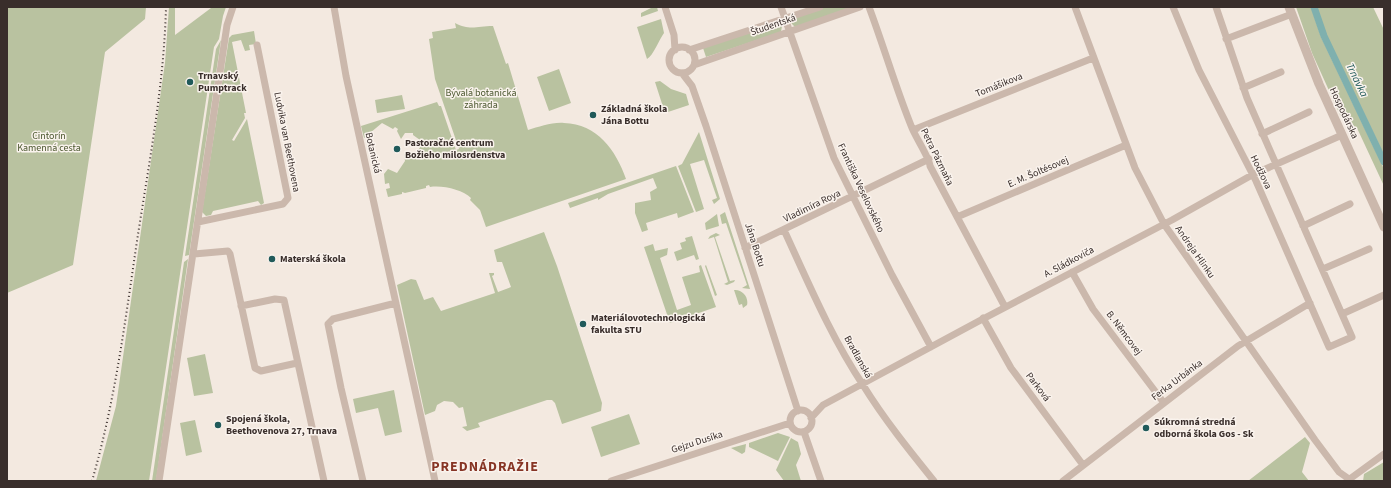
<svg xmlns="http://www.w3.org/2000/svg" width="1391" height="488" font-family="'Source Sans 3',sans-serif">
<rect width="100%" height="100%" fill="#f3e9e0"/>
<path fill="#b9c2a0" d="M7 7H146L145 19 105 52 73 265 7 293Z
M169 7H175V35L211 8 226 7 223 16 219 39 214 47 149 481H96L116 406 165 63Z
M653 7H657L658 11 641 17V13Z
M825 7H855L795 27 791 23 794 17Z
M1296 7H1311L1321 37 1384 169V186L1357 128 1341 117 1312 53Z
M1316 7H1373L1384 30V155L1326 34Z
M661 19 664 33C659 40 653 56 647 59L637 27Z
M455 23C470 31 477 26 493 26L506 64 508 63 528 130C539 127 552 122 564 123 597 124 616 150 626 179L486 227 480 210 470 200 471 198C463 190 443 185 430 187L429 185 426 186V188L405 193 402 192V194L388 197 386 189 390 188 389 183 385 184 384 174 388 169 397 173 405 161 404 154 410 158 418 155 416 153 421 146 420 140 413 135V133H405L401 139 397 131 398 129 395 127 393 129 382 123 364 138 361 126 437 102 439 106H441L456 150 459 149 435 79 429 39 433 38 432 32 456 28Z
M780 23 782 26 781 32 706 57 703 48Z
M254 31 256 44 249 45 250 50 245 51 241 40 232 42 246 113H244L245 118 232 140 234 141 247 119 264 203 261 205 258 201 213 211 211 215 206 216 202 212 229 38 232 35Z
M221 40 189 255 185 256 216 49Z
M559 69 571 103 549 111 537 77Z
M660 81 671 89 686 94 689 105 665 113 655 82Z
M402 95 405 109 377 113 375 100Z
M699 132 720 199 714 204 712 200 717 198 704 160 690 164 704 209 696 212 678 166 682 164Z
M676 166 694 212 678 218 677 213 646 223 648 230 642 232 635 213V203L651 200 650 192 657 188 653 178 608 194 598 200V198L570 208 568 203Z
M725 212 750 289 742 288 747 285 726 223 722 224 720 215Z
M717 214 719 226 706 230 705 223Z
M544 232 557 266 602 403 601 411 562 424 555 403 552 400H547L478 423 480 427 467 431 462 427 467 426 463 407 459 408 453 402 444 401 437 405 435 411 425 415 397 285 411 279 416 280 424 300 433 297 441 311 495 293 489 273H494V275L492 276 498 292 511 287 502 262H497L494 250Z
M716 233 720 235 715 237 730 281 735 280 734 282 727 285 724 284 728 282 714 237 708 239 710 236Z
M692 236 699 259 696 260 694 255 677 261 674 252 682 249 680 243 686 241 685 238Z
M653 244 655 251 668 248 667 255 660 258 677 310 691 305 682 277 700 272 699 266 701 265 716 307 670 323 644 247Z
M188 259 156 481H152L184 262Z
M706 265 717 295 715 296 705 266Z
M734 290C742 289 749 297 747 305L743 308 742 304 739 305Z
M205 354 213 393 194 396 187 358Z
M394 390 402 432 385 436 378 408 356 413 353 399Z
M629 414 640 444 601 457 591 427Z
M195 420 202 452 186 456 180 423Z
M778 433 790 437 778 461 749 447V443Z
M1305 437 1310 443 1302 472 1309 481H1248Z
M791 438 798 442 801 454 796 465 801 481H784L776 470Z
M746 444 745 452 742 454 731 448Z
M1384 462V481H1363L1364 474Z"/>
<g fill="none" stroke-linecap="round" stroke-linejoin="round">
<path stroke="#7fb0ae" stroke-width="7" d="M1314 7 1324 36 1384 162"/>
<path stroke="#cbb8ac" stroke-width="7" d="M334 7 346 76 435 481
M665 7 674 35 675 50
M781 7 834 158 892 275 931 347
M869 7C884 47 896 89 912 128 916 138 930 159 930 166L1005 307
M1075 7 1135 168 1164 224 1315 440 1339 472 1349 479
M1173 7 1199 70 1256 181 1329 347 1352 337 1247 98 1216 7
M1226 39 1292 14
M669 60a13 13 0 1 1 26 0a13 13 0 1 1-26 0Z
M689 50 820 7
M694 65 860 7
M682 73 692 86 706 126 798 411
M1243 88 1281 72
M913 130 1093 58
M1262 134 1309 112
M957 217 1126 145
M198 222 283 204 288 198 257 45
M1303 226 1350 204
M784 230C808 282 831 337 863 385 884 419 909 450 934 481
M745 248 929 159
M194 254 228 251 230 254 255 368 261 371 297 363
M1323 269 1369 249
M1072 272 1093 309 1164 403
M241 306 275 299 284 300 324 481
M1342 314 1384 295
M983 318 1011 368 1083 465
M790 421a11 11 0 1 1 22 0a11 11 0 1 1-22 0Z
M811 418 823 405 979 321 1172 220 1252 175 1342 135
M804 432 821 481
M159 481 227 25 233 7
M363 481 341 388 328 324 333 319 396 303
M611 481 790 423
M1063 481 1238 346 1310 303
M1347 481 1384 454"/>
<path stroke="#cbb8ac" stroke-width="9" d="M1289 7 1319 84 1384 227"/>
<path stroke="#392e2b" stroke-width="2" stroke-dasharray="1 3" stroke-linecap="butt" d="M92 481C115 402 125 322 137 241 149 163 164 85 166 7"/>
</g>
<g fill="#205a5a" stroke="#faf3ed" stroke-width="1.5">
<circle cx="190" cy="82" r="4"/>
<circle cx="593" cy="115" r="4"/>
<circle cx="397" cy="149" r="4"/>
<circle cx="272" cy="259" r="4"/>
<circle cx="583" cy="324" r="4"/>
<circle cx="218" cy="425" r="4"/>
<circle cx="1146" cy="428" r="4"/>
</g>
<g text-anchor="middle" dominant-baseline="central" stroke-width="3" stroke-linejoin="round" paint-order="stroke">
<g font-size="10" fill="#392e2b" stroke="#faf3ed">
<text transform="translate(773 25) rotate(-19)">Študentská</text>
<text transform="translate(999 85) rotate(-22)">Tomášikova</text>
<text transform="translate(1344 113) rotate(65)">Hospodárska</text>
<text transform="translate(287 142) rotate(79)">Ludvika van Beethovena</text>
<text transform="translate(373 153) rotate(77)">Botanická</text>
<text transform="translate(937 157) rotate(64)">Petra Pázmaňa</text>
<text transform="translate(1038 172) rotate(-23)">E. M. Šoltésovej</text>
<text transform="translate(1261 172) rotate(64)">Hodžova</text>
<text transform="translate(861 188) rotate(65)">Františka Veselovského</text>
<text transform="translate(812 206) rotate(-26)">Vladimíra Roya</text>
<text transform="translate(755 245) rotate(72)">Jána Bottu</text>
<text transform="translate(1195 252) rotate(55)">Andreja Hlinku</text>
<text transform="translate(1069 262) rotate(-28)">A. Sládkoviča</text>
<text transform="translate(1124 333) rotate(53)">B. Němcovej</text>
<text transform="translate(858 357) rotate(61)">Bradlanská</text>
<text transform="translate(1177 380) rotate(-37)">Ferka Urbánka</text>
<text transform="translate(1038 387) rotate(53)">Parková</text>
<text transform="translate(697 442) rotate(-18)">Gejzu Dusíka</text>
</g>
<g font-size="10" font-weight="bold" fill="#392e2b" stroke="#faf3ed" text-anchor="start">
<text x="198" y="76">Trnavský<tspan x="198" dy="12">Pumptrack</tspan></text>
<text x="601" y="109">Základná škola<tspan x="601" dy="12">Jána Bottu</tspan></text>
<text x="405" y="143">Pastoračné centrum<tspan x="405" dy="12">Božieho milosrdenstva</tspan></text>
<text x="280" y="259">Materská škola</text>
<text x="591" y="318">Materiálovotechnologická<tspan x="591" dy="12">fakulta STU</tspan></text>
<text x="226" y="419">Spojená škola,<tspan x="226" dy="12">Beethovenova 27, Trnava</tspan></text>
<text x="1154" y="422">Súkromná stredná<tspan x="1154" dy="12">odborná škola Gos - Sk</tspan></text>
</g>
<g font-size="10" fill="#4b572f" stroke="#faf3ed">
<text x="481" y="93">Bývalá botanická<tspan x="481" dy="12">záhrada</tspan></text>
<text x="49" y="136">Cintorín<tspan x="49" dy="12">Kamenná cesta</tspan></text>
</g>
<g font-size="11" font-style="italic" fill="#205a5a" stroke="#faf3ed">
<text transform="translate(1357 80) rotate(64)">Trnávka</text>
</g>
<g font-size="14" font-weight="bold" letter-spacing="1" fill="#873525" stroke="#faf3ed">
<text x="485" y="467">PREDNÁDRAŽIE</text>
</g>
</g>
<rect width="1391" height="488" fill="none" stroke="#392e2b" stroke-width="16"/>
</svg>
